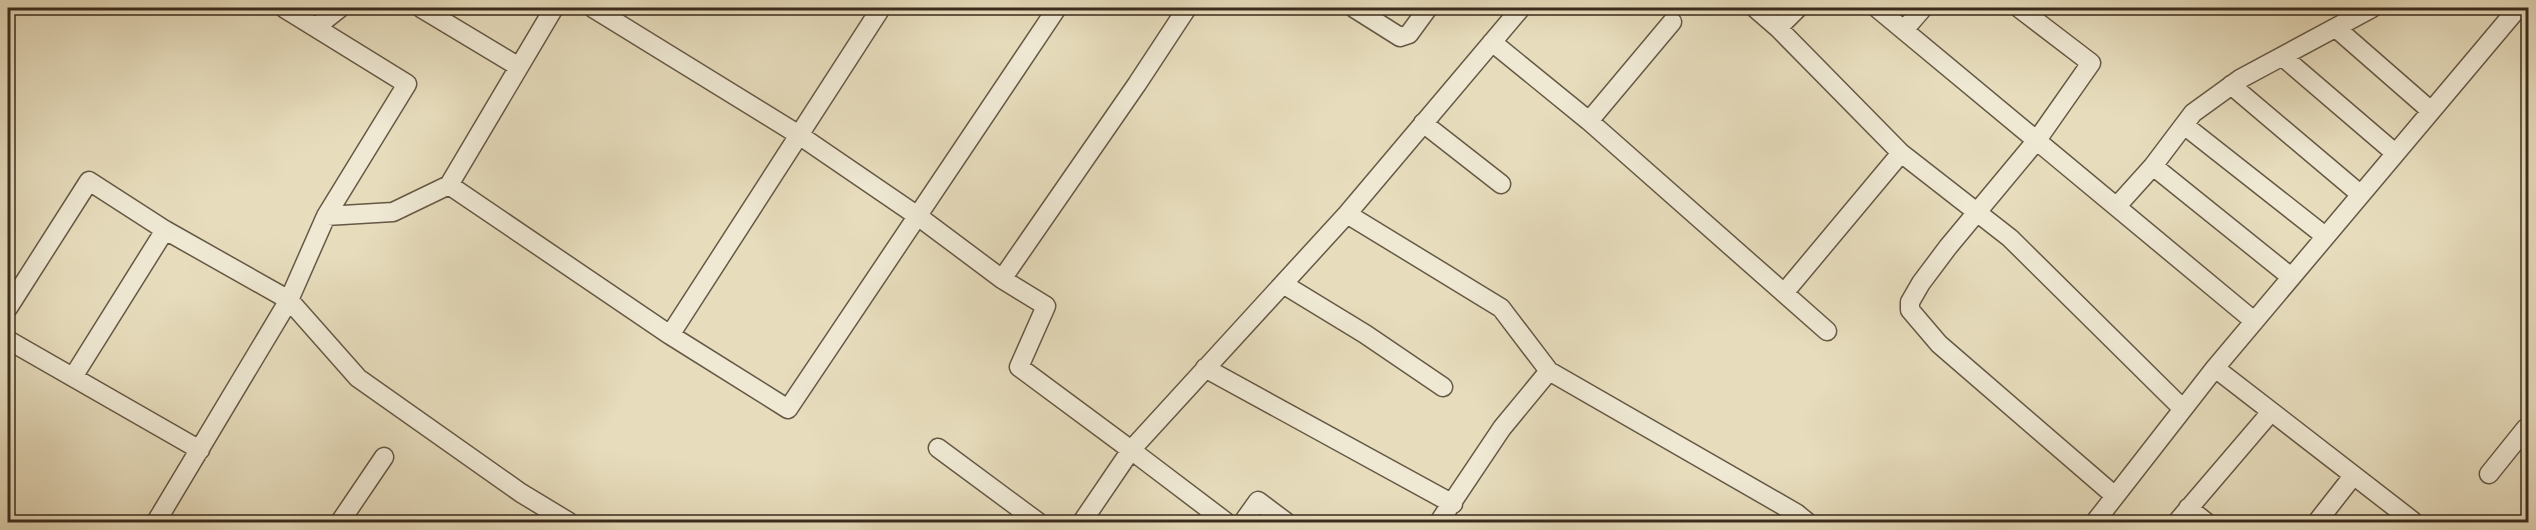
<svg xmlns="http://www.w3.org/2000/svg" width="2536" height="530" font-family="'IM FELL DW Pica',serif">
<rect width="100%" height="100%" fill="#e7ddbd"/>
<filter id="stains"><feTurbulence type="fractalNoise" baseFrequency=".00333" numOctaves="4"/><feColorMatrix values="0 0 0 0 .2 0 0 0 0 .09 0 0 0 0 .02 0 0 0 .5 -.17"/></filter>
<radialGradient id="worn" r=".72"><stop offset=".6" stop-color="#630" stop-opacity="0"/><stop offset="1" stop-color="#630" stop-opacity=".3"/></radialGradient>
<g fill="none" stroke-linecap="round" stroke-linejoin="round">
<g stroke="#665845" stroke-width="21">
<path id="minor" d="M421 8 519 67
M593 8 799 135 919 217 1002 279 1046 306 1019 367 1131 450 1082 522
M1354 8 1400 37 1409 34 1428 8
M1755 8 1778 28 1798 8
M1877 8 2254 321
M2019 8 2091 63 2037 140 1948 247 1921 283 1910 302V310L1939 344 2115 496
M316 27 340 8
M1778 28 1901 153 2010 238 2183 409
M2336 28 2431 111
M1904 30 1923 8
M1492 42 1589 121 1827 331
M2283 57 2395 153
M2231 85 2360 194
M1589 121 1672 22
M1423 123 1501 184
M2184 125 2325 236
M2153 166 2291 277
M449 185 554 8
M2117 206 2153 166 2193 113 2240 79 2372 8
M1347 214 1501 308 1549 371
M326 216 393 212 449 185 670 335 788 409 1057 8
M1002 279 1137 84 1187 8
M1283 284 1365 334 1443 387
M1784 293 1901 153
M8 308 89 181 165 230 289 300 358 378 521 493 569 522
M670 335 881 8
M8 340 200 450
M1205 368 1453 504
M2215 368 2518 8
M73 377 165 230
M938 448 1038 522
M2489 474 2526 428
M2188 508 2206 522
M156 522 289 300 326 216 407 84 284 8
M340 522 384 457
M1226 522 1131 450 1347 214 1521 8
M1243 522 1258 501 1286 522
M1439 522 1502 428 1549 371 1796 513 1807 522
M2095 522 2215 368 2414 522
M2177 522 2271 412
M2317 522 2353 476"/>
</g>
<use href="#minor" stroke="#efe9d4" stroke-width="18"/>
</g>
<rect width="2536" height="530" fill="none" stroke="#e7ddbd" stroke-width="30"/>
<rect x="9" y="9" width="2518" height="512" fill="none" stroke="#3b2b1d" stroke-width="3"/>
<rect x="15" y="15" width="2506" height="500" fill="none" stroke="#3b2b1d" stroke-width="1.5"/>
<rect width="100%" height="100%" filter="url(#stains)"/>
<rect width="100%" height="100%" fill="url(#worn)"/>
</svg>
